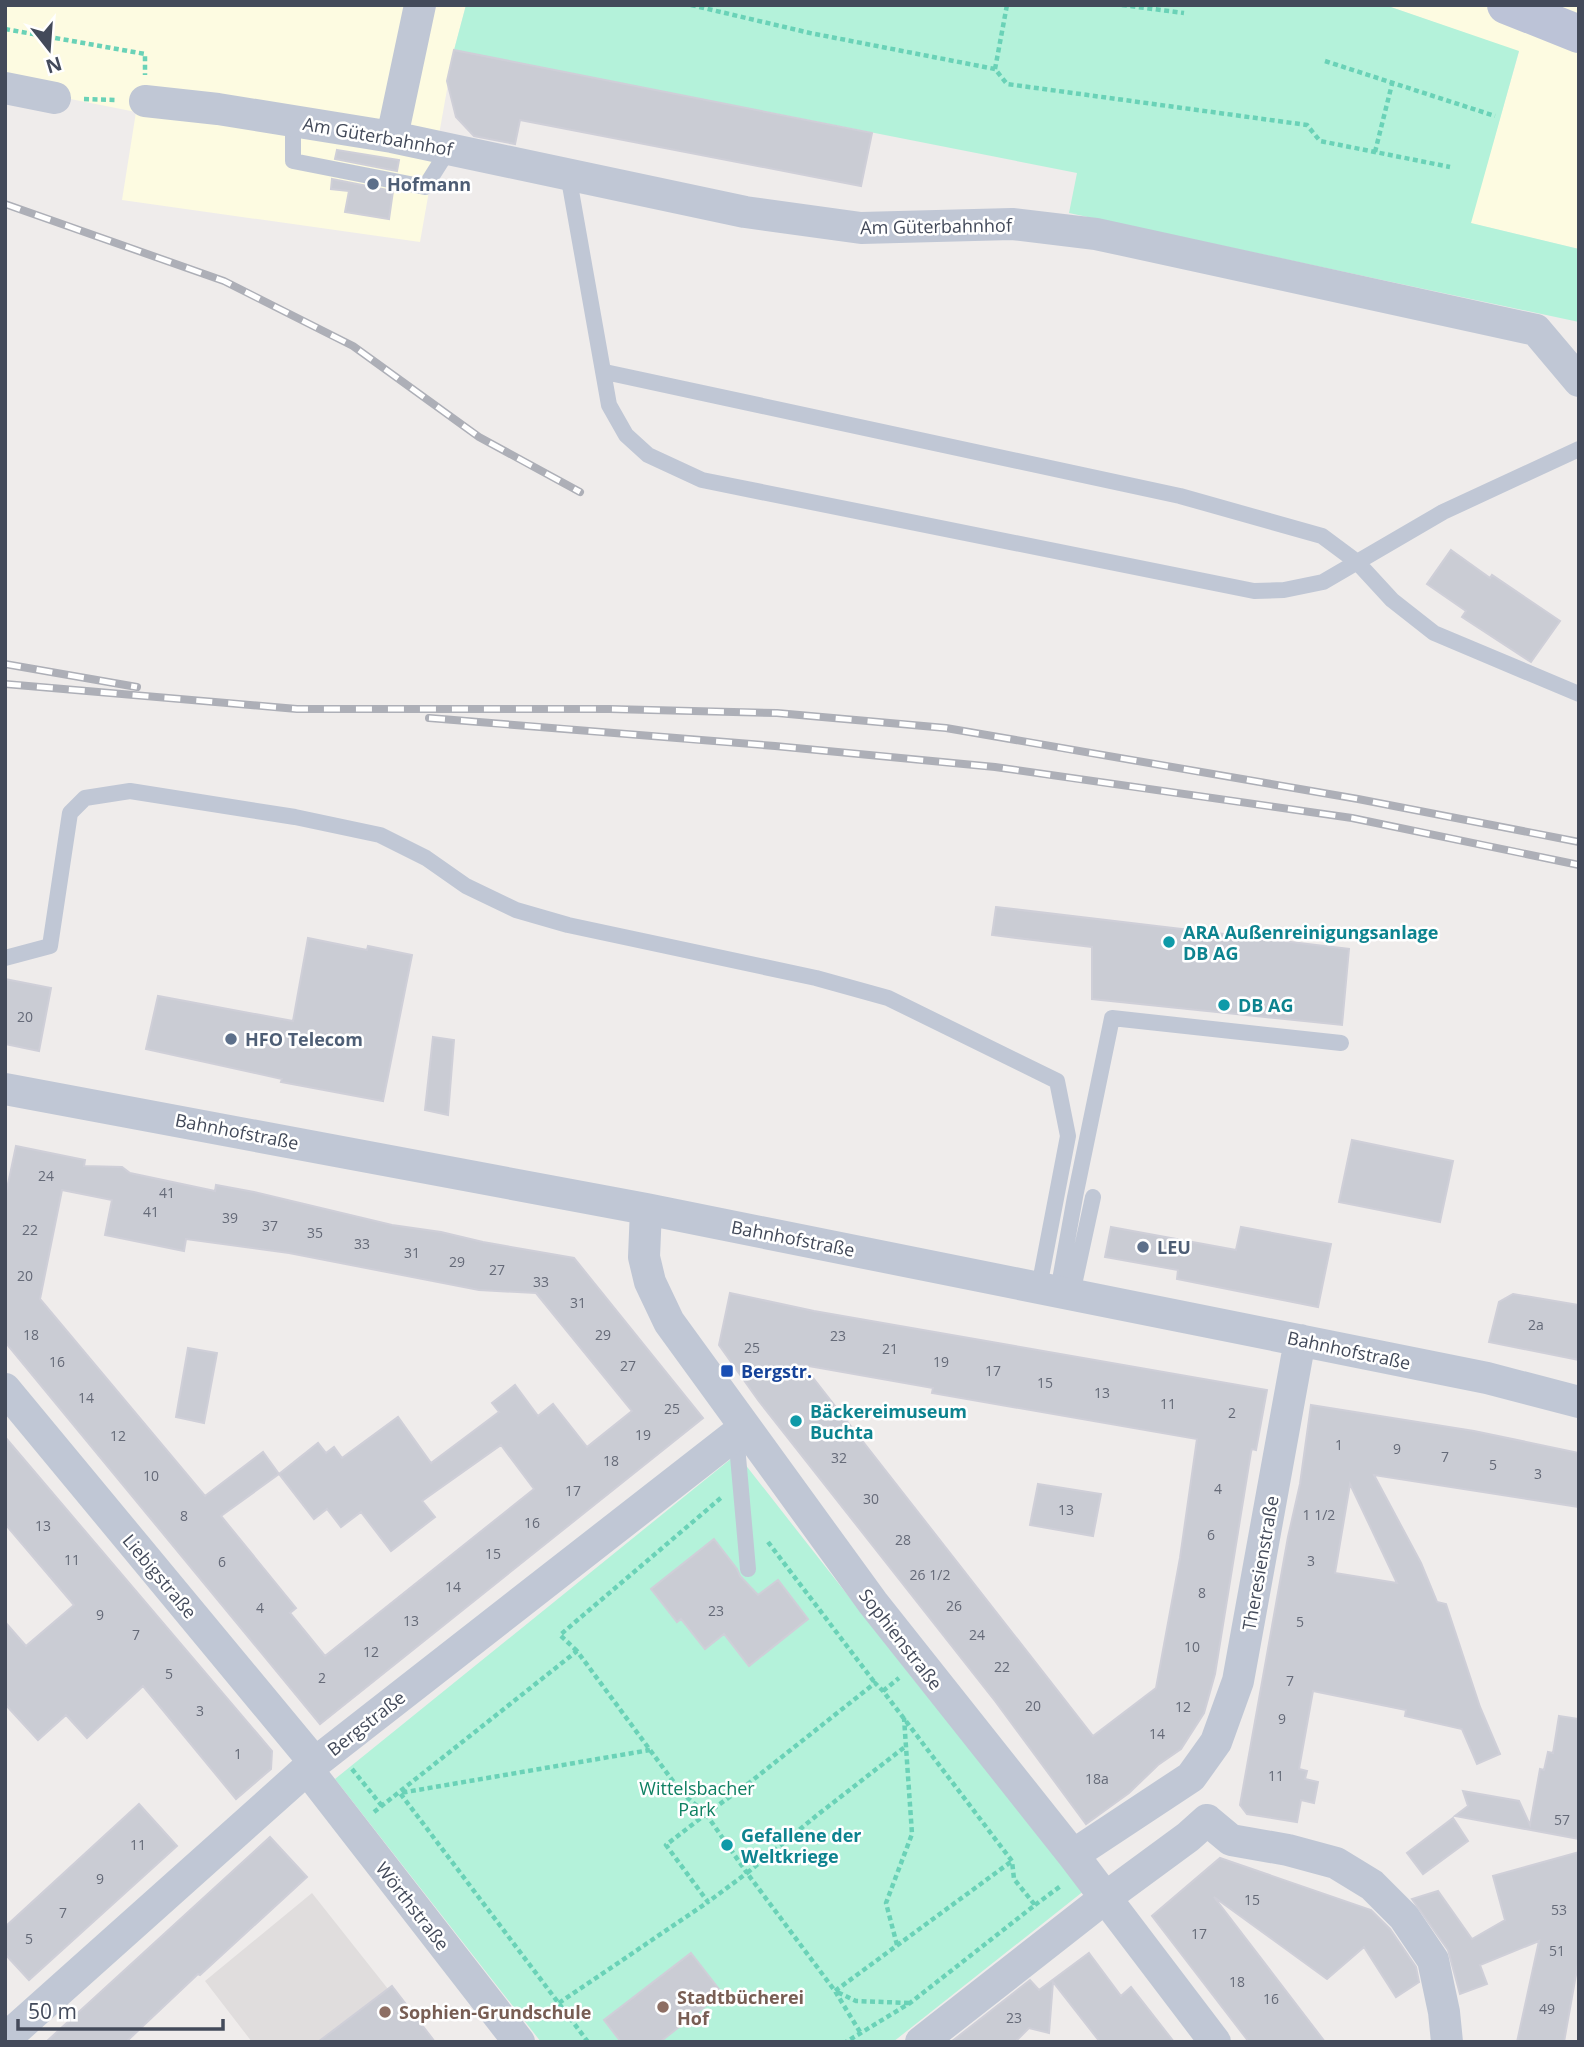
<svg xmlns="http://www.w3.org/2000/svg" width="1584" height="2047" font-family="'Open Sans',sans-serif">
<rect width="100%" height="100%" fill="#efeceb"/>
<path fill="#fdfbe1" d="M5 5H466L454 50 420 242 122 200 136 112 5 86Z
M1385 5H1579V249L1470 223 1519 52Z"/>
<path fill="#e0dddd" d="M312 1893 388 1989 321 2040 322 2042H252L205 1981Z"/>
<path fill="#b4f2da" d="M466 5H1385L1519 51 1471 223 1579 249V322L1069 213 1077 173 454 50Z
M737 1454 919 1686 1085 1890 893 2042H541L335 1779Z"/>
<path fill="#caccd4" stroke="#cfcfd8" stroke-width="2" fill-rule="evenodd" d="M454 50 872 133 861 186 520 120 515 144 474 136 456 117 447 81Z
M337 150 399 160 397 171 335 159Z
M332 179 393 191 389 219 345 212 349 191 331 189Z
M1451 550 1490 578 1492 575 1560 621 1531 662 1462 617 1466 611 1427 584Z
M996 907 1349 949 1342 1025 1092 999V947L992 935Z
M308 938 367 950 368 946 412 955 383 1101 281 1082 282 1079 146 1049 158 996 293 1021Z
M5 979 51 988 39 1051 5 1044Z
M433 1037 454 1040 448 1115 425 1110Z
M1352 1140 1453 1161 1440 1222 1339 1202Z
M16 1146 85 1160 84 1166 122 1167 130 1173 215 1191 216 1185 254 1192 392 1225 441 1232 483 1242 574 1258 703 1418 320 1724 5 1342V1198ZM62 1190 112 1200 105 1235 184 1251 186 1239 289 1253 479 1290 536 1293 632 1411 587 1447 553 1404 538 1416 515 1385 492 1403 499 1412 431 1463 398 1417 342 1458 334 1447 326 1453 318 1443 279 1474 263 1452 205 1496 40 1299ZM501 1445 534 1489 325 1656 290 1613 296 1608 221 1516 279 1474 314 1519 327 1509 341 1527 361 1512 391 1551 435 1517 422 1501Z
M1111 1227 1236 1250 1241 1227 1331 1244 1318 1307 1177 1279 1178 1270 1105 1257Z
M730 1293 814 1311 1267 1390 1256 1450 1252 1449 1251 1452 1215 1674 1204 1713 1181 1749 1158 1765 1129 1793 1086 1824 995 1701 758 1400 719 1345ZM803 1365 933 1388 932 1393 1197 1439 1180 1558 1156 1688 1093 1736Z
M1513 1294 1579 1305V1360L1489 1342 1499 1302Z
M188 1348 217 1353 204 1423 176 1417Z
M1311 1405 1474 1431 1579 1453V1507L1374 1475 1421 1563 1437 1602 1446 1604 1480 1707 1500 1754 1477 1764 1462 1729 1405 1716 1406 1710 1313 1691 1299 1769 1307 1771 1305 1779 1318 1782 1314 1803 1301 1800 1297 1822 1247 1814 1240 1805 1288 1537 1300 1484ZM1350 1484 1397 1583 1335 1573Z
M5 1437 272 1751 271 1769 236 1799 143 1686 87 1738 66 1715 38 1740 5 1704V1622L26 1646 74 1605 5 1524Z
M1038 1484 1101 1494 1093 1536 1030 1525Z
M714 1539 737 1569 740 1576 758 1595 778 1580 808 1619 749 1666 724 1634 705 1649 681 1619 677 1622 651 1589Z
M1559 1716 1579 1719V1839L1455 1816 1468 1806 1463 1791 1519 1801 1530 1825 1540 1769 1544 1770 1548 1752 1553 1753Z
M139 1804 177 1846 29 1980 5 1954V1927Z
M1453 1818 1468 1841 1423 1874 1407 1853Z
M270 1837 307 1877 200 1975 198 1974 126 2042H46Z
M1579 1852V1958L1564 2042H1517L1539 1941 1480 1965 1487 1984 1460 1994 1448 1950 1412 1899 1438 1891 1472 1939 1505 1920 1493 1876Z
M1220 1858 1371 1910 1390 1929 1416 1967 1419 1982 1396 1997 1364 1947 1327 1979 1214 1897 1325 2042H1249L1152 1916Z
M691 1953 722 1993 660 2042H621L604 2020Z
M1089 1953 1121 1996 1131 1987 1174 2042H1100L1053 1982 1049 2033 1029 2028 1015 2042H951L1030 1980 1039 1990Z
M392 1986 435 2042H318Z"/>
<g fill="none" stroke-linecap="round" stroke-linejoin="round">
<path stroke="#6ad2b7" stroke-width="4.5" stroke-dasharray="5 3.5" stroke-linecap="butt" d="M691 5 810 33 995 69 1007 84 1307 125 1320 141 1450 167
M1122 5 1184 13
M5 29 145 54V75
M1325 61 1495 116
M995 69 1007 5
M84 99 117 100
M1375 152 1392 84
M768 1542 875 1683
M577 1651 560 1635 722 1497
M883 1691 899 1678
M352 1769 382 1806
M374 1812 577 1651 681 1792 706 1814 749 1783 875 1683 883 1691 1012 1861 1014 1879 1035 1905 910 2003 846 2042
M706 1814 747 1873 708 1902 666 1845Z
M1035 1905 1062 1885
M897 1945 886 1903 912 1834 904 1718
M559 2003 708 1902
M909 2003 856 2001 835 1991 1012 1861
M860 2032 835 1991 747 1873 816 1816 906 1746
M588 2042 400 1793 650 1750"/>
<path stroke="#c0c7d5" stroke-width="16" d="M293 121V161L425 187 449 149
M568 174 609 405 626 435 648 455 702 480 1254 591 1284 590 1323 582 1443 512 1579 449
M605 372 1180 496 1322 536 1357 562 1392 600 1434 633 1579 694
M5 958 50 946 70 813 85 798 130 791 295 817 380 835 426 858 466 886 516 910 568 925 816 978 888 998 1057 1081 1068 1136 1039 1287
M1058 1291 1075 1197 1112 1018 1341 1043
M1072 1294 1093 1197
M736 1434 748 1569"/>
<path stroke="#c0c7d5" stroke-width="32" d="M5 88 55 98
M145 101 218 109 392 137 745 212 861 228 1012 224 1096 234 1536 330 1579 381
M392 137 420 5
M5 1089 646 1209 1487 1378 1579 1402
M646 1209 644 1257 650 1282 669 1322 873 1603 1073 1855 1215 2042
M5 1389 315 1763
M307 1769 519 2042
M1207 1820 1231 1840 1288 1850 1336 1863 1372 1885 1404 1917 1433 1960 1444 2012 1447 2042
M1073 1855 1191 1777 1216 1742 1238 1681 1300 1340
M5 2039 307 1769 744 1428
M921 2042 1105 1898 1188 1837 1207 1820"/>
<path stroke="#bcc3d7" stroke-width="38" d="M1506 5 1579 34"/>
<g stroke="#adafb7" stroke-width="8">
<path id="rail" d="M5 204 224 281 353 346 479 437 580 492
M5 664 137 687
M5 684 297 709H610L777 713 946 728 1358 799 1579 842
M429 718 775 746 995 767 1352 818 1579 865"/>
</g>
<use href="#rail" stroke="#fff" stroke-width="5" stroke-dasharray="16" stroke-linecap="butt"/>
</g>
<g fill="#5c6f8a" stroke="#fff" stroke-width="2.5">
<circle cx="373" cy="184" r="7"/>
<circle cx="231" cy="1039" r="7"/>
<circle cx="1143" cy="1247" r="7"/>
</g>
<g fill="#0f9aa8" stroke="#fff" stroke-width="2.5">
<circle cx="1169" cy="942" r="7"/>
<circle cx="1224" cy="1005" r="7"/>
<circle cx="796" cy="1421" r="7"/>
<circle cx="727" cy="1845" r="7"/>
</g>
<rect fill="#1a4fb4" stroke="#fff" stroke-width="2.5" x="720" y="1364" width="14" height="14" rx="3.5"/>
<g fill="#8d6e63" stroke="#fff" stroke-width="2.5">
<circle cx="663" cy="2007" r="7"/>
<circle cx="385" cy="2012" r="7"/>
</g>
<g text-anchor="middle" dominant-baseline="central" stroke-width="5" stroke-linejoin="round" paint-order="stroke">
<g font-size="14" fill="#656a78">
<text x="25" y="1016">20</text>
<text x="46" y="1175">24</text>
<text x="167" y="1192">41</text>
<text x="151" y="1211">41</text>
<text x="230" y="1217">39</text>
<text x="270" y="1225">37</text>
<text x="30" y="1229">22</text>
<text x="315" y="1232">35</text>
<text x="362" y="1243">33</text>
<text x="412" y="1252">31</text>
<text x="457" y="1261">29</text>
<text x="497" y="1269">27</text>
<text x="25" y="1275">20</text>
<text x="541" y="1281">33</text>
<text x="578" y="1302">31</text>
<text x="1536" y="1324">2a</text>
<text x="31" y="1334">18</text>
<text x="603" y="1334">29</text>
<text x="838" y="1335">23</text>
<text x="752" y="1347">25</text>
<text x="890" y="1348">21</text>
<text x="57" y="1361">16</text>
<text x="941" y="1361">19</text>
<text x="628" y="1365">27</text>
<text x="993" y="1370">17</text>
<text x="1045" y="1382">15</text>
<text x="1102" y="1392">13</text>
<text x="86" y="1397">14</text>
<text x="1168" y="1403">11</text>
<text x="672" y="1408">25</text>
<text x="1232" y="1412">2</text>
<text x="643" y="1434">19</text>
<text x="118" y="1435">12</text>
<text x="1339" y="1444">1</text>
<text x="1397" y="1448">9</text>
<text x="1445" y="1456">7</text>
<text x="839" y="1457">32</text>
<text x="611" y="1460">18</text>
<text x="1493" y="1464">5</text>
<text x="1538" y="1473">3</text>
<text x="151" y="1475">10</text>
<text x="1218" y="1488">4</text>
<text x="573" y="1490">17</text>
<text x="871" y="1498">30</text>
<text x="1066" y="1509">13</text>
<text x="1319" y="1514">1 1/2</text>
<text x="184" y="1515">8</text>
<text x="532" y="1522">16</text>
<text x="43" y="1525">13</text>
<text x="1211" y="1534">6</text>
<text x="903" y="1539">28</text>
<text x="493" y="1553">15</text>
<text x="72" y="1559">11</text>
<text x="1311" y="1560">3</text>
<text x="222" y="1561">6</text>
<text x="930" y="1574">26 1/2</text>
<text x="453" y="1586">14</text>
<text x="1202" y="1592">8</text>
<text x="954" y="1605">26</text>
<text x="260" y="1607">4</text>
<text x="716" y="1610">23</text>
<text x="100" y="1614">9</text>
<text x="411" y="1620">13</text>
<text x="1300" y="1621">5</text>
<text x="136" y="1634">7</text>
<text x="977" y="1634">24</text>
<text x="1192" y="1646">10</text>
<text x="371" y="1651">12</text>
<text x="1002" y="1666">22</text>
<text x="169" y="1673">5</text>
<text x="322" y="1677">2</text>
<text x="1290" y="1680">7</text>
<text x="1033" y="1705">20</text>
<text x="1183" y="1706">12</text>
<text x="200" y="1710">3</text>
<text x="1282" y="1718">9</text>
<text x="1157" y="1733">14</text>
<text x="238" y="1753">1</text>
<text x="1276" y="1775">11</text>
<text x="1097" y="1778">18a</text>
<text x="1562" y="1819">57</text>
<text x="138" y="1844">11</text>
<text x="100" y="1878">9</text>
<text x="1252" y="1899">15</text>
<text x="1559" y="1909">53</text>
<text x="63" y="1912">7</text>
<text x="1199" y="1933">17</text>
<text x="29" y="1938">5</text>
<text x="1557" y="1950">51</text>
<text x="1237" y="1981">18</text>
<text x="1271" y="1998">16</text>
<text x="1547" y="2008">49</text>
<text x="1014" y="2017">23</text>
</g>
<g font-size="18" fill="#434a5a" stroke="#fff">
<text transform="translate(378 136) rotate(10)">Am Güterbahnhof</text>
<text transform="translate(936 226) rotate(-1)">Am Güterbahnhof</text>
<text transform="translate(237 1131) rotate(11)">Bahnhofstraße</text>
<text transform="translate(793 1238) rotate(11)">Bahnhofstraße</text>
<text transform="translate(1349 1350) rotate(12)">Bahnhofstraße</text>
<text transform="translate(1260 1563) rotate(-80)">Theresienstraße</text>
<text transform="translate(160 1576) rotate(50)">Liebigstraße</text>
<text transform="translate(901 1639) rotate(52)">Sophienstraße</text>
<text transform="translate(366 1723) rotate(-38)">Bergstraße</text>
<text transform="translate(413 1906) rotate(52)">Wörthstraße</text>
</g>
<g font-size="18" font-weight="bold" fill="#4e5e75" stroke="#fff" text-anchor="start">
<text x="387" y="184">Hofmann</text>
<text x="245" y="1039">HFO Telecom</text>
<text x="1157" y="1247">LEU</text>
</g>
<g font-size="18" font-weight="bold" fill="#0d838f" stroke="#fff" text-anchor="start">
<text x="1183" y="932">ARA Außenreinigungsanlage<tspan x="1183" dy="21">DB AG</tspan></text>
<text x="1238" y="1005">DB AG</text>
<text x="810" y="1411">Bäckereimuseum<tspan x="810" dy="21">Buchta</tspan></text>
<text x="741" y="1835">Gefallene der<tspan x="741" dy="21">Weltkriege</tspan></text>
</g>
<g font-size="18" font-weight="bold" fill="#164399" stroke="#fff" text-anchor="start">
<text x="741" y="1371">Bergstr.</text>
</g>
<g font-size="18" fill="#0f8062" stroke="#fff">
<text x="697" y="1788">Wittelsbacher<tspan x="697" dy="21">Park</tspan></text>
</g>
<g font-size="18" font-weight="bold" fill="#785e54" stroke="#fff" text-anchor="start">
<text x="677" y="1997">Stadtbücherei<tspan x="677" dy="21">Hof</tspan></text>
<text x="399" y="2012">Sophien-Grundschule</text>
</g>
</g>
<rect width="1584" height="2047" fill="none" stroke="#434a5a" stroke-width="14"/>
<g transform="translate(49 49) rotate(163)" stroke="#ffffff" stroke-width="5" paint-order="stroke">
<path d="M0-5L12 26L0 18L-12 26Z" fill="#434a5a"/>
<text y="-10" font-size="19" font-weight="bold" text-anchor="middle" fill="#434a5a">N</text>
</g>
<path d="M18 2019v10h205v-10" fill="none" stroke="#434a5a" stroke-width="3.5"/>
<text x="28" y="2019" font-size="21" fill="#434a5a" stroke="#ffffff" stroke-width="5" paint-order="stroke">50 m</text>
</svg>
